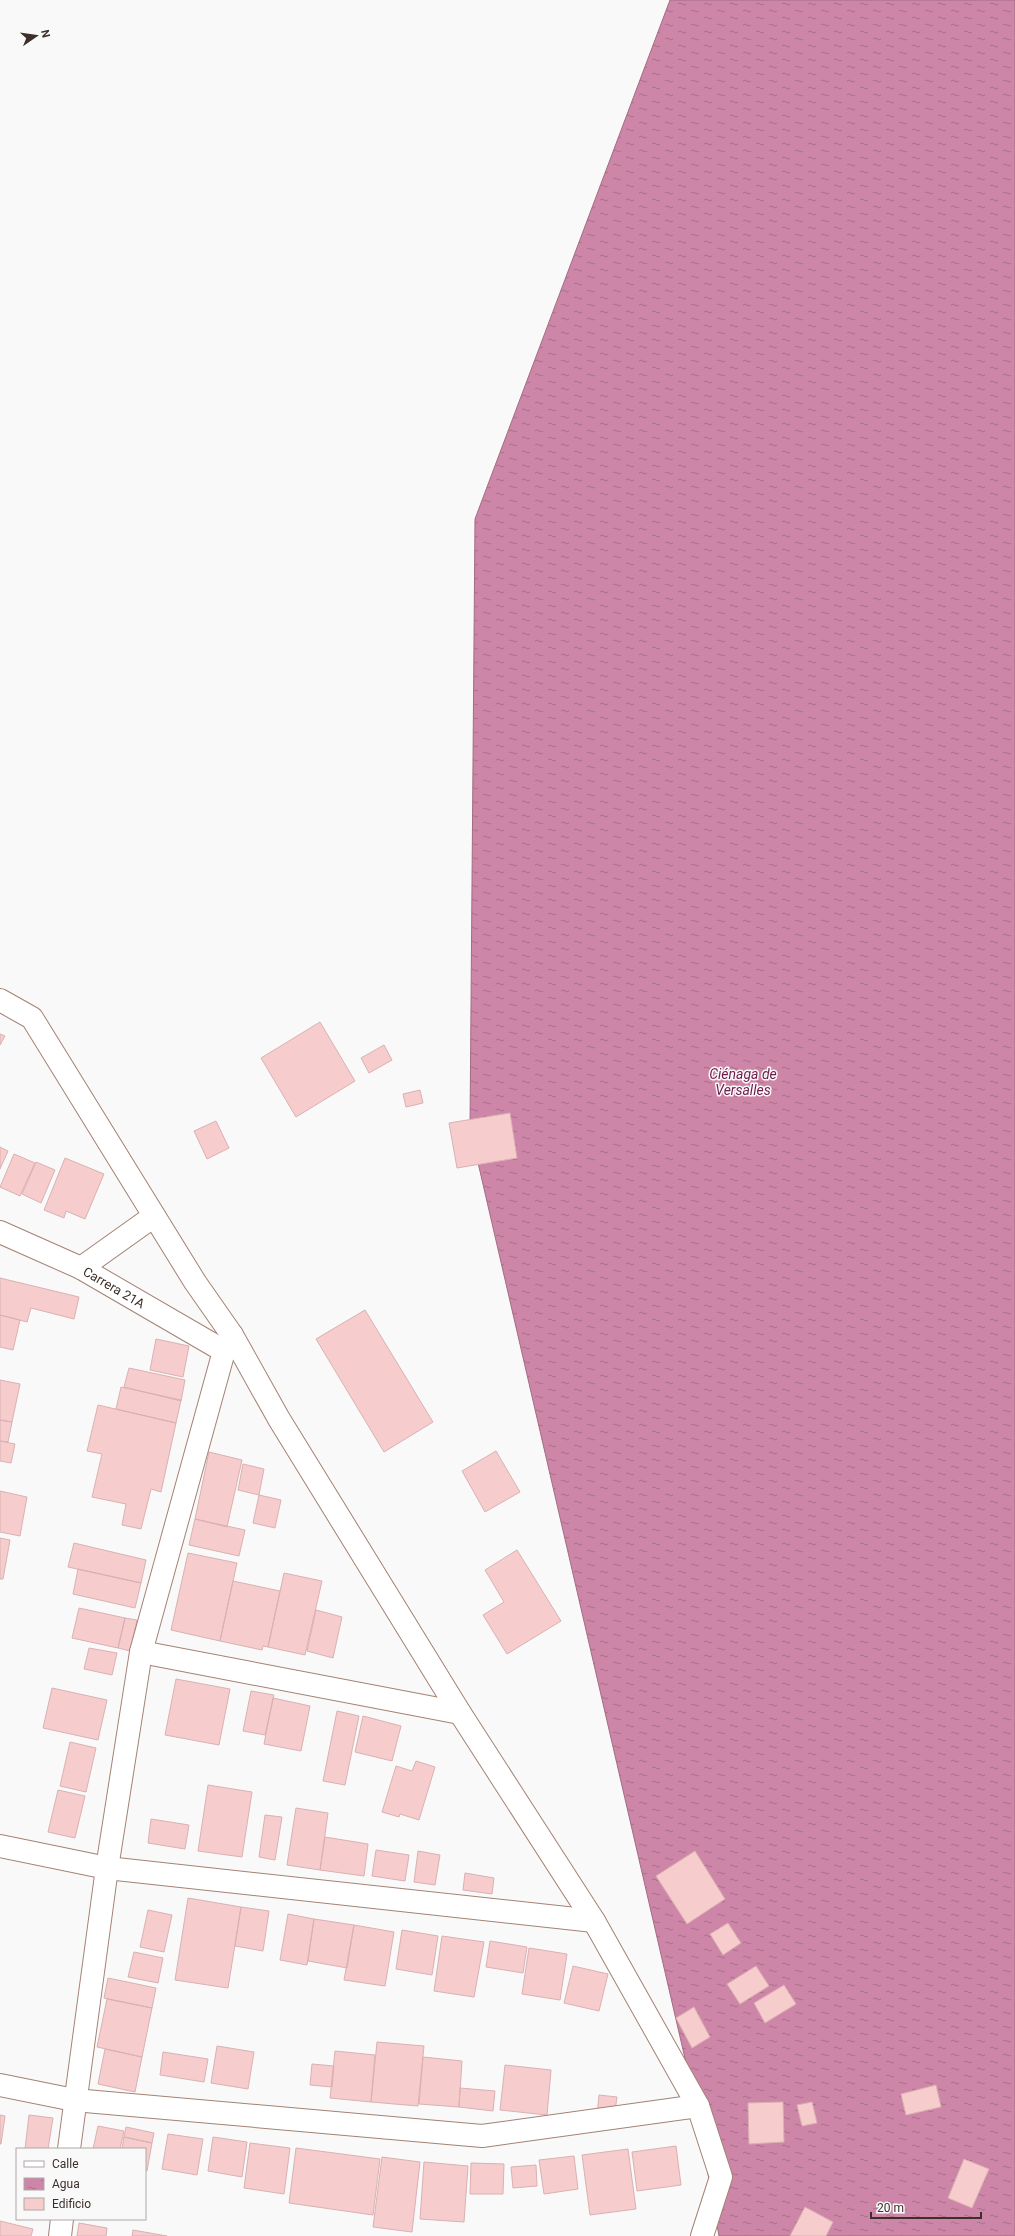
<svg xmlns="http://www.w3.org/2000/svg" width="1015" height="2236" font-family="Roboto,sans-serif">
<defs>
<pattern id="water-ripples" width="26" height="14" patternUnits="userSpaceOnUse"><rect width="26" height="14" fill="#cd86a8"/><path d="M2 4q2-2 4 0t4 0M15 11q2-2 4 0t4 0" fill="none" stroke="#a86e89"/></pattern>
</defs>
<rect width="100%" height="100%" fill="#f9f9f9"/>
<path fill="url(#water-ripples)" stroke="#a26c82" d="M670 0H1015V2236H719L696 2106 470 1128 475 519Z"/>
<path fill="#f6cccd" stroke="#dab1b2" d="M320 1022 355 1081 296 1117 261 1058Z
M0 1034 5 1036 0 1045Z
M384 1045 392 1060 369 1073 361 1058Z
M420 1090 423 1103 406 1107 403 1094Z
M510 1113 517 1158 457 1168 449 1123Z
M216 1121 229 1148 207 1159 194 1131Z
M0 1147 8 1151 0 1169Z
M14 1154 35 1163 20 1196 0 1187Z
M65 1158 104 1174 85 1219 66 1211 64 1218 44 1210Z
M36 1162 55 1170 41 1203 22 1194Z
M0 1278 79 1297 74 1319 31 1308 27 1322 0 1315Z
M365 1310 433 1422 384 1452 316 1339Z
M0 1315 20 1320 13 1350 0 1347Z
M156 1339 189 1346 183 1377 150 1370Z
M129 1368 185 1380 181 1401 124 1387Z
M0 1380 20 1384 12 1422 0 1420Z
M121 1387 181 1400 176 1423 116 1409Z
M98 1405 176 1423 161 1492 151 1489 141 1529 122 1525 126 1504 92 1497 102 1454 87 1451Z
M0 1420 12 1422 8 1442 0 1441Z
M0 1441 15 1444 11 1463 0 1461Z
M496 1451 520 1492 485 1512 462 1471Z
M209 1452 242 1460 227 1527 195 1519Z
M243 1464 264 1469 259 1495 238 1490Z
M0 1491 27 1497 20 1536 0 1532Z
M259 1495 281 1500 275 1528 253 1523Z
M195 1519 245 1530 239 1556 189 1545Z
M0 1538 10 1540 3 1579H0Z
M74 1543 146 1560 141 1583 68 1567Z
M517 1550 561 1621 507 1654 483 1615 504 1602 485 1570Z
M188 1553 237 1563 220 1641 171 1630Z
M78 1569 141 1583 135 1608 73 1594Z
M284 1573 322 1581 305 1655 268 1647Z
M233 1581 280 1591 268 1647 263 1646 262 1650 220 1641Z
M79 1608 125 1618 118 1648 72 1638Z
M316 1610 342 1617 333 1658 307 1651Z
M125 1618 137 1620 130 1651 118 1648Z
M89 1648 117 1653 112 1675 84 1669Z
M176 1679 230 1689 219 1745 165 1735Z
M52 1688 107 1700 98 1740 43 1728Z
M251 1691 274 1695 265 1735 243 1731Z
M273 1698 310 1706 301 1751 264 1744Z
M337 1711 359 1716 345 1785 323 1781Z
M363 1716 401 1726 392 1761 355 1752Z
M70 1742 96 1748 86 1792 60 1786Z
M416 1761 435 1767 419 1820 400 1814 399 1817 382 1812 396 1766 412 1771Z
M208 1785 252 1792 242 1857 198 1851Z
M58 1790 85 1796 75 1838 48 1832Z
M296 1808 328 1813 320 1870 287 1865Z
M265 1815 282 1817 275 1860 259 1857Z
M151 1819 189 1825 185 1849 148 1843Z
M325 1837 368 1844 364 1876 320 1870Z
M376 1850 409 1855 405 1881 372 1876Z
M418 1851 440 1855 435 1885 414 1882Z
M695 1851 725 1899 687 1924 656 1876Z
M465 1873 494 1878 492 1894 463 1890Z
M188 1898 241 1907 228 1988 175 1980Z
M241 1907 269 1911 263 1951 235 1946Z
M148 1910 172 1915 164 1952 140 1947Z
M288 1914 314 1919 307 1965 280 1960Z
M314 1919 354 1925 347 1968 308 1961Z
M728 1923 741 1943 723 1955 710 1934Z
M354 1925 394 1932 385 1986 344 1980Z
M402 1930 438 1936 432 1975 396 1969Z
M442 1936 484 1942 474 1997 434 1991Z
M490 1941 527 1947 523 1973 486 1967Z
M529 1948 567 1954 560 2000 522 1994Z
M134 1952 163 1958 158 1983 128 1977Z
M573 1966 608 1974 599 2011 564 2003Z
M756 1966 769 1986 740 2004 727 1984Z
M108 1978 156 1988 152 2008 104 1998Z
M784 1985 796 2004 765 2023 754 2003Z
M107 1999 152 2008 142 2057 97 2047Z
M694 2007 710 2037 692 2048 676 2018Z
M377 2042 424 2046 418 2106 371 2102Z
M217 2046 254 2052 248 2089 211 2083Z
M105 2049 142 2057 135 2092 98 2084Z
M335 2051 375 2055 371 2102 330 2098Z
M163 2052 208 2059 204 2082 160 2075Z
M423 2057 462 2061 459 2107 419 2104Z
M312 2064 334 2066 332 2087 310 2085Z
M505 2065 551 2070 547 2115 500 2110Z
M936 2085 941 2107 906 2115 901 2094Z
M460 2088 495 2091 493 2111 459 2107Z
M599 2095 617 2097 614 2118 597 2115Z
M783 2102 784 2142 749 2144 748 2103Z
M812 2102 817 2123 802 2126 797 2105Z
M0 2115 5 2116 1 2144H0Z
M29 2115 53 2118 48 2149H25Z
M98 2126 124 2131 120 2149H93Z
M126 2127 154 2133 152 2143 124 2137Z
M168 2134 203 2139 197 2175 162 2169Z
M124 2137 152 2143 147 2171H145V2149H122Z
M213 2137 247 2142 242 2177 208 2171Z
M250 2143 290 2148 284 2194 244 2188Z
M676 2146 681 2185 637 2191 632 2152Z
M296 2148 380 2159 373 2215 289 2203Z
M628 2149 636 2209 590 2215 582 2155Z
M574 2156 578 2189 544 2194 539 2160Z
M382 2157 420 2162 412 2232 373 2227Z
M964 2159 989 2169 972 2208 948 2198Z
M424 2162 468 2166 464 2222 420 2219Z
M471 2163 504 2164 503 2194H470Z
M536 2165 537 2186 513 2188 511 2167Z
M805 2207 833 2222 826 2236H790Z
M0 2221 33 2229 31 2236H0Z
M79 2223 107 2228 106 2236H77Z
M133 2230 167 2236H132Z"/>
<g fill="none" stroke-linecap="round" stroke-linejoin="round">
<g stroke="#a48274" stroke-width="24">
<g id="minor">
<path d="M0 1000 32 1018 195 1282 232 1335 279 1419 460 1713 594 1921 698 2106 721 2177 702 2236"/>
<path id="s1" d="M0 1232 81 1268 224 1351"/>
<path d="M81 1268 154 1216"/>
<path d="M141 1652 460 1713"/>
<path d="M0 1846 107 1868 594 1921"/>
<path d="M0 2085 74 2100 482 2136 698 2106"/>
<path d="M69 2149 107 1868 141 1652 224 1351 232 1335"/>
<path d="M60 2236 62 2219"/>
</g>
</g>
<use href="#minor" stroke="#fff" stroke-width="22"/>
</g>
<g text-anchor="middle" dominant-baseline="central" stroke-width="3" stroke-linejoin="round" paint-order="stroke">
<g font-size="13" fill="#3d2f29" stroke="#f9f9f9">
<text stroke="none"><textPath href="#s1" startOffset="127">Carrera 21A</textPath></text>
</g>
<g font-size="14" font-style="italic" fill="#6f1b4b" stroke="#f9f9f9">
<text x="743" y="1074">Ciénaga de<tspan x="743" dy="16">Versalles</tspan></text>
</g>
</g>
<rect x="16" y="2148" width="130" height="72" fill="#f9f9f9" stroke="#aea8a6"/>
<rect x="24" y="2161" width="20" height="6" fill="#ffffff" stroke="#aea8a6"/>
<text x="52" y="2168" font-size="12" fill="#3d2f29">Calle</text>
<rect x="24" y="2178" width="20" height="12" fill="url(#water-ripples)" stroke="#aea8a6"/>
<text x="52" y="2188" font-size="12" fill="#3d2f29">Agua</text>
<rect x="24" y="2198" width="20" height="12" fill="#f6cccd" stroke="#aea8a6"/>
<text x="52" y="2208" font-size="12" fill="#3d2f29">Edificio</text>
<g transform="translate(36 36) rotate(77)" stroke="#f9f9f9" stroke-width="3" paint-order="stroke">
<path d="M0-3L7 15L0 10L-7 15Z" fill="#3d2f29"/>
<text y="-6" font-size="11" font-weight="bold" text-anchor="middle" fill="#3d2f29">N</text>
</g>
<path d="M871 2212v6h110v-6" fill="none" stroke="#3d2f29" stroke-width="2"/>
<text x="877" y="2212" font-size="12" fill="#3d2f29" stroke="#f9f9f9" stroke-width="3" paint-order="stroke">20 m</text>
</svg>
